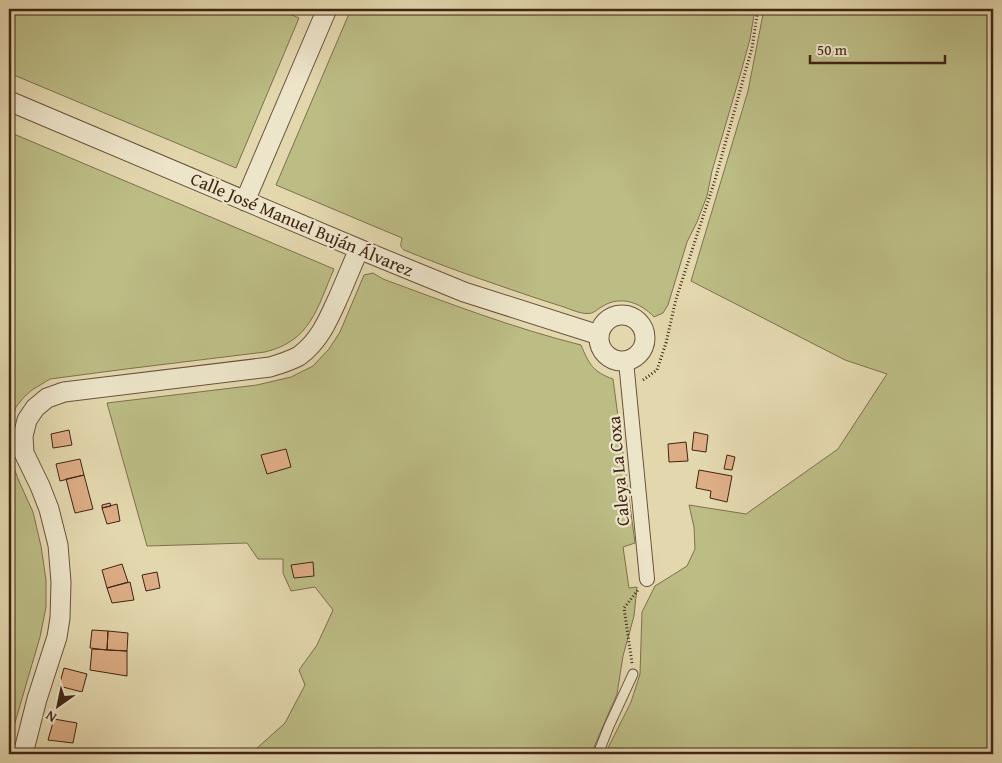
<svg xmlns="http://www.w3.org/2000/svg" width="1002" height="763" font-family="'Gentium Book Plus',serif">
<rect width="100%" height="100%" fill="#e3d7ae"/>
<filter id="stains"><feTurbulence type="fractalNoise" baseFrequency=".004" numOctaves="4"/><feColorMatrix values="0 0 0 0 .2 0 0 0 0 .09 0 0 0 0 .02 0 0 0 .5 -.17"/></filter>
<radialGradient id="worn" r=".72"><stop offset=".6" stop-color="#630" stop-opacity="0"/><stop offset="1" stop-color="#630" stop-opacity=".3"/></radialGradient>
<path fill="#bcbc85" stroke="#7e704d" d="M9 9H278L299 18 236 168 9 73Z
M351 9H755L750 39 741 72 712 171 707 196 697 222 687 242 668 305 663 313 654 317C641 303 621 295 603 306 594 311 594 315 582 313 576 312 570 309 564 307 551 303 539 299 527 295 486 281 445 267 404 250 399 246 401 244 402 238L276 185Z
M764 9H865L869 14 876 9H993V754H605L631 702 640 674 642 612 655 586 687 566 695 549 694 527 689 505 746 514 838 449 887 374 845 360 691 281 748 91Z
M9 132 334 269C317 308 311 341 265 352L126 369 50 379 32 390 24 397 16 407 9 428Z
M373 273 383 279C448 303 513 328 581 345 589 364 593 372 613 379L635 543 623 547 629 588 637 587 634 616 623 656 617 694 591 754H253L256 749 285 723 305 685 299 670 317 645 333 610 315 587 291 591 283 573V559H258L247 543 147 546 107 403 257 385 291 377 313 366 329 349 340 332 364 275Z
M9 453 18 479 33 512 41 546 46 580V607L40 637 9 743Z"/>
<path fill="#ddad85" stroke="#402515" d="M69 430 72 445 53 448 51 434Z
M694 432 708 435 706 452 692 450Z
M686 442 688 461 669 462 668 444Z
M286 449 291 467 267 474 261 455Z
M727 455 735 457 732 470 724 469Z
M80 459 84 475 60 481 56 464Z
M699 470 732 476 727 502 710 498 711 491 696 488Z
M84 475 93 509 75 513 66 479Z
M110 503 111 506 102 508V505Z
M117 504 120 521 107 524 102 508Z
M313 562 314 576 294 578 291 565Z
M122 564 128 582 107 588 102 570Z
M157 572 160 588 146 591 142 575Z
M130 582 134 600 112 603 107 588Z
M92 630 108 631 107 650 90 648Z
M108 631 128 633 127 651 107 650Z
M92 649 127 651V676L90 670Z
M64 668 87 674 82 692 59 686Z
M54 719 77 723 73 743 48 740Z"/>
<g fill="none" stroke-linecap="round" stroke-linejoin="round">
<g stroke="#69523b" stroke-width="11">
<path id="service" d="M598 754 609 726 633 674"/>
</g>
<g stroke="#69523b" stroke-width="16">
<path id="pedestrian" d="M626 361 647 579"/>
</g>
<g stroke="#69523b" stroke-width="21">
<path id="minor" d="M9 101 359 249 464 292 599 335
M245 201 327 9
M599 338a23 23 0 1 1 46 0a23 23 0 1 1-46 0Z
M23 754 37 699 57 637 60 618 61 582 58 545 49 509 40 486 24 453 23 436 27 420 35 408 47 398 64 392 270 367C280 364 290 361 299 356 320 341 329 318 339 296 346 280 352 265 359 249"/>
</g>
<path stroke="#402515" stroke-width="3" stroke-dasharray="1 2.5" stroke-linecap="butt" d="M643 380 657 370 666 343 676 299 715 180 752 48 758 9
M632 663 624 608 638 590"/>
<use href="#service" stroke="#ede5ca" stroke-width="9"/>
<use href="#pedestrian" stroke="#ede5ca" stroke-width="14"/>
<use href="#minor" stroke="#ede5ca" stroke-width="19"/>
</g>
<g text-anchor="middle" dominant-baseline="central" stroke-width="4.5" stroke-linejoin="round" paint-order="stroke">
<g font-size="18" fill="#402515" stroke="#ede5ca">
<text transform="translate(302 224) rotate(23)">Calle José Manuel Buján Álvarez</text>
<text transform="translate(618 471) rotate(-95)">Caleya La Coxa</text>
</g>
</g>
<rect width="1002" height="763" fill="none" stroke="#e3d7ae" stroke-width="30"/>
<rect x="10" y="10" width="982" height="743" fill="none" stroke="#402515" stroke-width="2.5"/>
<rect x="15" y="15" width="972" height="733" fill="none" stroke="#402515"/>
<g transform="translate(58 706) rotate(213)" stroke="#ede5ca" stroke-width="4" paint-order="stroke">
<path d="M0-4L9 19L0 12L-9 19Z" fill="#402515"/>
<text y="-8" font-size="14" font-weight="bold" text-anchor="middle" fill="#402515">N</text>
</g>
<path d="M810 55v8h135v-8" fill="none" stroke="#402515" stroke-width="2.5"/>
<text x="817" y="55" font-size="15" fill="#402515" stroke="#ede5ca" stroke-width="4" paint-order="stroke">50 m</text>
<rect width="100%" height="100%" filter="url(#stains)"/>
<rect width="100%" height="100%" fill="url(#worn)"/>
</svg>
